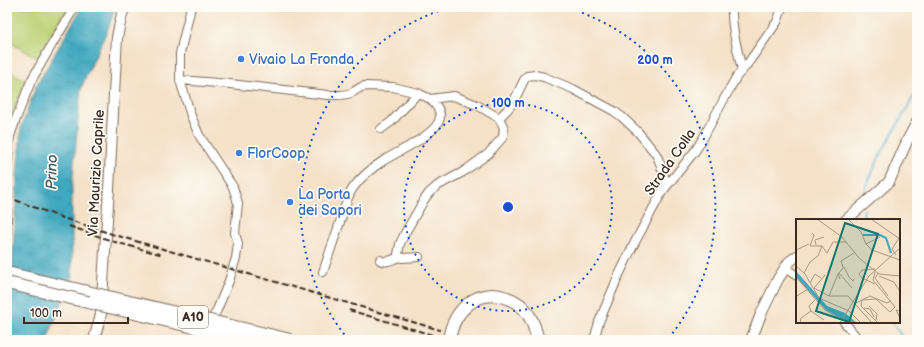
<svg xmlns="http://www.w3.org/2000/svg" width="924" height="347" font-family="'Balsamiq Sans',sans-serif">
<defs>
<pattern id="water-ripples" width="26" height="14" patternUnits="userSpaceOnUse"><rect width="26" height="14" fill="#3fa8bf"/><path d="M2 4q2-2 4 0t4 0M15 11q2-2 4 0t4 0" fill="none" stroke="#36899b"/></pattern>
</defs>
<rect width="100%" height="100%" fill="#fdfcf7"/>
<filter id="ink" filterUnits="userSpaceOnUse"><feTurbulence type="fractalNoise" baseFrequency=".025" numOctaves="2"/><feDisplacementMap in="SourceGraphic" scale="8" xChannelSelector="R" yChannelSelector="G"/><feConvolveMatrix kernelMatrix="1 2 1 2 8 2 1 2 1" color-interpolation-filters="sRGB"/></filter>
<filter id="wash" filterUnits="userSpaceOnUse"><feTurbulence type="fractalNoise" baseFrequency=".012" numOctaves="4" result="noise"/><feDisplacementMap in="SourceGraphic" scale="16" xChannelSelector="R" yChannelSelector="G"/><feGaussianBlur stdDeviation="0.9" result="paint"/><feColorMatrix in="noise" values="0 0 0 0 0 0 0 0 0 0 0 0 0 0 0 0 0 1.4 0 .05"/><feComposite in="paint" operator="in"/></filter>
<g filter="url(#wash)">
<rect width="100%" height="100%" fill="#f4e1c7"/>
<path fill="#bed174" stroke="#7c7e49" d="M7 7H67L38 58 7 41Z
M7 70 26 80 7 124Z"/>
<path fill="url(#water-ripples)" stroke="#3d696e" d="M82 7H116L107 31 81 88 72 187V278L47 340H7V296L12 272 17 176 21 128 36 86Z"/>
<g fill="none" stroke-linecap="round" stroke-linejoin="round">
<path stroke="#3fa8bf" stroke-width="2" d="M865 198 866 187 880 155 917 91
M862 220 864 209
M892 322 904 340"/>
</g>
</g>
<g filter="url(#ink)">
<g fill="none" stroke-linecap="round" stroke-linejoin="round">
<g stroke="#7c6a59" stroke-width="10">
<path id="minor" d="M191 7 180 53V80L191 116 199 135 233 187 238 203 235 233 238 244 236 258 229 281 217 310 201 340
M732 7C731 29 738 50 742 71
M180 80 230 84 328 95C336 95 344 96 351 93 356 91 359 87 365 86L393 87 418 93 391 122 381 129
M418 93 430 99 454 96 477 105 499 118 504 128 503 137 488 154 463 172 437 186 429 193 424 200 405 233 400 244 398 254 400 257 402 258 419 257
M499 118 507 110 514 101 524 80 527 76 535 75 544 77 573 89 614 111 622 117 638 132 656 154 660 163 667 185
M7 167 10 136 16 119 31 81 54 41 75 7
M7 203V232
M380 260C386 264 393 259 400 257
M785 268 797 276
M323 272C329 254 335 237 341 219 344 209 347 197 353 188 361 177 372 168 383 161 396 152 439 134 440 117 441 110 435 104 430 99
M844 322 859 340
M594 340 599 322 618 277 635 242 662 192 695 151 702 140 730 88 737 76 746 66 777 22 780 14 782 7"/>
</g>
<g stroke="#7c6a59" stroke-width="12">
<path id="major" d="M846 220 889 182 908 139 917 122
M94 340 101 314 109 189 117 37 122 14 125 7
M751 340 761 314 778 279 789 262 797 256"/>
</g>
<g stroke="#7c6a59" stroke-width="14">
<path id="highway" d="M7 273 96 294
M449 340C453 311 477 287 507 298 516 301 523 306 528 314 534 322 535 331 538 340"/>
</g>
<use href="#minor" stroke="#fff" stroke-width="8"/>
<use href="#major" stroke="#fff" stroke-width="10"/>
<use href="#highway" stroke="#fff" stroke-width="12"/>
<path stroke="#3b2a1e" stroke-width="2" stroke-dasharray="6 3" stroke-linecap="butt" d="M7 197 63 218 115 235 440 330
M69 226 115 242 163 255
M349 310 439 337"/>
<g stroke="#7c6a59" stroke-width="14" stroke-linecap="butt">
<path id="highway-bridge" d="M7 283 249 340
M96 294 290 340"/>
</g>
<use href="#highway-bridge" stroke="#fff" stroke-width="12"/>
</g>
</g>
<g fill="none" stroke="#1d4ed8" stroke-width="2" stroke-dasharray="2 4">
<circle cx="508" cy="207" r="104"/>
<path d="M348 339A208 208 0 0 1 451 7M565 7A208 208 0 0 1 668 339"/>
</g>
<g fill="#3f7fe0" stroke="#fdfcf7" stroke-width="1.5">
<circle cx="241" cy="59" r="4"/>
<circle cx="239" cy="153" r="4"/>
<circle cx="290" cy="202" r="4"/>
</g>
<g text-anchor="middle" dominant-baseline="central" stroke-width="3.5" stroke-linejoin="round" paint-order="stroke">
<rect fill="#fdfcf7" stroke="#75695f" stroke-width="1" x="178" y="306" width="30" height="22" rx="3"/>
<g font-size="13" font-weight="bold" fill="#3b2a1e">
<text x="193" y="317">A10</text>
</g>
<g font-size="14" fill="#366cbe" stroke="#fdfcf7" text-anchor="start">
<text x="249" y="59">Vivaio La Fronda</text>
<text x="247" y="153">FlorCoop</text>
<text x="298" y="194">La Porta<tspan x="298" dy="16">dei Sapori</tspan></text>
</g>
<g font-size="14" fill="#3b2a1e" stroke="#fdfcf7">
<text transform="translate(670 162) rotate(-55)">Strada Colla</text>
<text transform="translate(96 173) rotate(-87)">Via Maurizio Caprile</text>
</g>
<g font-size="15" font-style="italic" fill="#3d5c5e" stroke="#fdfcf7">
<text transform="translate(52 172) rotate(-89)">Prino</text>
</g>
</g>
<g transform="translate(796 219)">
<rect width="104" height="104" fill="#f4e1c7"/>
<path d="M0 52 31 87 49 94 61 104H53L30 91 0 58Z" fill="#3fa8bf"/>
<path fill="none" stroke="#3fa8bf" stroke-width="2" d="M67 16H84L90 19 95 34"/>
<path fill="none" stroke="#aa9883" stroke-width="1" d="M21 0 46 18 63 39 83 55 104 57M52 0 65 13 70 25 76 31 104 41M75 0 104 20M16 14 18 16 14 27H26M70 25 84 18M20 26 19 21 28 18M26 27 31 34 37 23H50M0 31 13 25M100 36 96 30 103 19M0 47 9 55 23 79 53 92 65 104M47 48 45 42 58 34M79 53 77 61 99 88 94 93 80 80 66 81 65 87 82 104M8 54 14 43 22 37 26 27M43 54 56 69M82 54 79 59 92 77M42 55 48 48 53 58 57 62 58 60M83 57 98 63 104 73M0 58 29 91 52 104M14 64 19 55 25 59M79 65 66 59 63 55 66 51 79 50M18 69 33 77H52L76 104M18 69 29 56M1 77 12 70M33 77 42 55 44 60M60 84 74 77 91 84 95 82M73 87 81 95 80 101M68 89 74 90 78 98M15 92 28 101M104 92 100 91 104 99M4 104 5 99 15 92 13 87 19 81M44 104 73 57 104 29"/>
<path fill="#0f766e" fill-opacity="0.15" stroke="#0f766e" stroke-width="2" d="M49 4 82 15 53 103 20 92Z"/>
<rect width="104" height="104" fill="none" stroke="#3b2a1e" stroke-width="2"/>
</g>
<circle cx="508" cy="207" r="6" fill="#1d4ed8" stroke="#fdfcf7" stroke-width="2"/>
<g font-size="12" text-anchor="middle" font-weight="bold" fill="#1d4ed8" stroke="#fdfcf7" stroke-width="3.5" stroke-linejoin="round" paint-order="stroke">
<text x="655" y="64">200 m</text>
<text x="508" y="107">100 m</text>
</g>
<rect width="924" height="347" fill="none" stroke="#fdfcf7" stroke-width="24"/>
<path d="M24 317v6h104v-6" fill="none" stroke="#3b2a1e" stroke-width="2"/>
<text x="30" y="317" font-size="12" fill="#3b2a1e" stroke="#fdfcf7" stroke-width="3" paint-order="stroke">100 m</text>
</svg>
